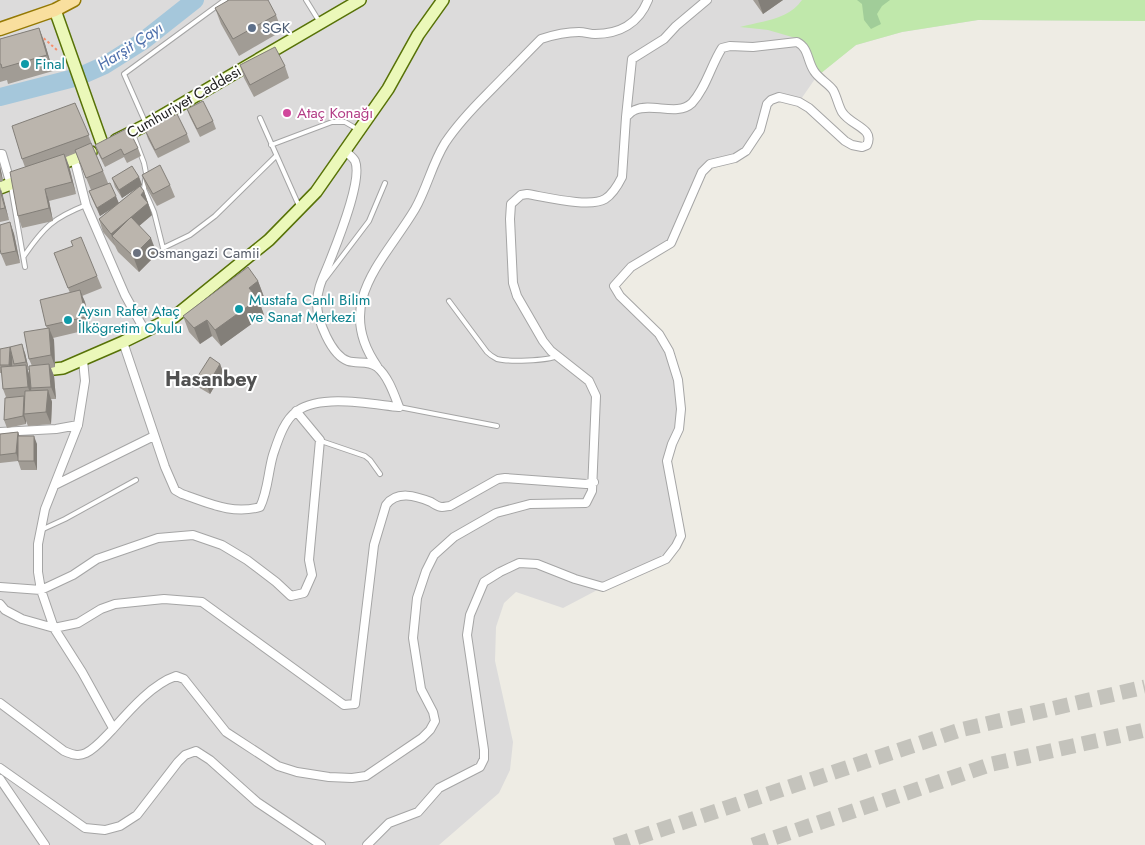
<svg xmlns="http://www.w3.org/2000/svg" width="1145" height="845" font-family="Jost,sans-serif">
<rect width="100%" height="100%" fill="#eeece4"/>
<path fill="#dcdbdb" d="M0 0H1145V21L978 20 902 32 856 45 817 76 799 102 771 100 760 130 746 151 710 164 671 243 631 267 614 286 669 351 681 409 667 461 681 536 666 559 603 587 563 608 516 592 504 603 496 627 495 661 513 742 510 770 499 793 439 845H0Z"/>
<path fill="#c0e8ab" d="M802 0H1145V21L978 20 902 32 856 45 820 74 813 63 807 46 799 39 768 30 740 27C762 21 788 20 802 0Z"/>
<path fill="#a1cd99" d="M857 0H890L882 6 877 14 881 24 871 29 864 20 862 4Z"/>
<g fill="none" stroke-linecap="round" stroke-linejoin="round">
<path stroke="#a5c7db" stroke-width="18" d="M0 97 78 77 105 65 143 41 195 0"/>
<path stroke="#c4c3bc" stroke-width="15" stroke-dasharray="15 8" stroke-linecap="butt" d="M615 845 960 730 1145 687
M753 845 992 764 1145 730"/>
<g stroke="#a5a5a5" stroke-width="6">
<path id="lane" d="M306 0 319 21
M260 118 299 206
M146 124 124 74 225 0
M133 134 144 163 146 173 144 189 154 212 163 248 190 235 215 216 276 156
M271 145 332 122H345L357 129
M11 187 25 267
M24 256C44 227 53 218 86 205
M325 279 369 221 385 183
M449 301 487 352C490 355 493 357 497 359 508 362 547 361 557 356
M399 407 497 426
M321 441 365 456 370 460 380 474
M41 530 65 519 136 480"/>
</g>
<g stroke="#a5a5a5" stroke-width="10">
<path id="street" d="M626 117 632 59 664 39 676 26 707 0
M0 154H2L11 185
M74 158 86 205 125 295 145 331
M123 342 165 467 175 490 182 494C209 503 232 515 260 507 268 491 268 472 273 455 278 440 284 420 297 411 322 394 370 404 399 407 394 394 388 376 377 367 369 360 357 364 348 361 331 355 317 320 317 303 317 288 324 276 329 263 337 243 363 179 355 161 353 157 347 153 344 150
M83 360 85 381 78 425 45 509 38 544V572L41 590 54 628 82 672 113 728
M377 366C333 303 384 261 415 209 427 188 432 164 445 143 457 125 472 109 487 94 505 76 523 57 541 39 553 35 566 32 579 32 585 32 590 34 595 34 620 34 639 23 648 0
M0 432 56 429 78 425
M55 485 154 436
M0 587 41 590 73 575 97 559 158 538 193 535 222 545 247 560 276 582 291 596 304 593 312 575 309 560 320 440 296 411
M0 604 5 610 22 619 54 628 78 623 101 609 115 604 164 599 202 602 344 705 355 704 374 545 386 505C397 490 416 496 431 502 434 504 438 507 442 507 445 507 448 506 450 506L498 479 505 478 586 484 594 482
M0 703 64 751C71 754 78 757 86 753 96 748 104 738 112 730 129 711 152 684 176 676L184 679 226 732 278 766 297 772 329 777 352 778 366 776 422 738 430 730 435 721 433 712 421 689 413 638 417 598 426 571 434 555 454 537 496 513 530 504 586 503 592 491 596 396 589 381 551 351 543 341 517 296 513 283 510 219 511 204 521 195 527 194C546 197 590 208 605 199 613 194 618 185 622 177L626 117C629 114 632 111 635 110 652 102 677 117 692 103 706 88 711 65 722 48L730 46 753 47 797 42C809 48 807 61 814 71 819 79 828 83 833 90 837 97 838 105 842 112 851 126 875 128 867 145L862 147 852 145 845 141 809 108 799 102 779 97 771 100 767 104 760 130 746 151 735 158 710 164 702 172 671 243 631 267 614 286 620 296 659 334 669 351 678 380 681 409 679 429 672 444 667 461 681 536 676 546 666 559 603 587 575 579 537 564 519 563 500 572 484 582 470 615 467 635 484 750V759L480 767 439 788 418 812 389 823 367 845
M0 768 85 828 105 830 120 826 137 815 178 762 185 755 196 751 210 760 257 802 321 845
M0 779 45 845"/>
</g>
<g stroke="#577207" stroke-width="14">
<path id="secondary" d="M55 10 103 146
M116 140 146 125 360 0
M54 167 91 152
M0 188 26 178
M36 371 63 368 123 342 174 317 269 240 316 192 388 89 418 35 443 0"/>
</g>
<g stroke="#947904" stroke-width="15">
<path id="primary" d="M0 29 55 10 74 0"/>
</g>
<path stroke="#f68f6d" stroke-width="2" stroke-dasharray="2.5 2.5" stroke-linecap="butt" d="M40 35 57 50"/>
<use href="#lane" stroke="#fff" stroke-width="4"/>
<use href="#street" stroke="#fff" stroke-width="8"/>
<use href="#secondary" stroke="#ebf8b9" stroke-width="11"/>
<use href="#primary" stroke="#f9df9e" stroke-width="12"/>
</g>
<path fill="#a19c95" d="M753 0H783L763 14Z
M215 8 276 15 282 31 239 56 221 24Z
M39 28 45 44 53 71 8 84 7 80 0 82V39Z
M240 65 285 66 289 78 254 97 244 78Z
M75 103 108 183 119 203 137 188 122 198 115 187 112 178 139 177 142 185 140 186 144 191 152 215 139 226 157 254 139 272 118 252 115 246 103 232 99 219 112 208 100 216 92 199 89 191 91 190 76 153 66 157 69 166 76 194 49 201 53 221 22 228 18 216 25 167 22 159Z
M187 109 213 121 216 129 200 137 190 117Z
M145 130 187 134 190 142 158 158 148 139Z
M95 145 138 148 141 156 127 163 124 157 105 167 98 153Z
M0 166 3 181 0 182Z
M142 175 170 185 175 197 157 206 146 187Z
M0 187 9 220 0 222Z
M10 222 14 234 20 263 6 266 1 254Z
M54 253 97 276 102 288 82 296 85 302 91 329 53 338 54 340 55 367 51 368 54 376 56 399H51L52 402 51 424 28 426 26 421V424L7 428 4 420 6 397 3 389 2 373H0V349L11 352 25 353 29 370H28L29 374 32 366 29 359 47 328 46 326 70 293Z
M258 281 264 297 259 301 264 315 221 346 212 336 200 344 189 332 183 316Z
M220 364 223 372 210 394 198 387 196 379Z
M18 432 19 436 37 444V470H21L18 461 0 463V434Z"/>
<path fill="#837f79" d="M758 0H783L763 14Z
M39 28 45 44 53 71 47 55Z
M64 154 69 166 76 194 72 182Z
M0 166 3 181 0 172Z
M139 177 142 185 122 198 119 190Z
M0 187 2 192 9 220 5 208Z
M45 189 49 201 53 221 49 208Z
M144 191 152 215 119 243 112 236 115 246 111 234 141 195Z
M116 196 119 204 100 216 97 208Z
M10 222 14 234 20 263 16 251Z
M151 238 157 254 139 272 133 256Z
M258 281 264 297 259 301 264 315 221 346 215 330 249 288Z
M80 290 85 302 91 329 86 317Z
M207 320 212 336 200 344 194 328Z
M49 328 54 340 55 367 51 355Z
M22 344 25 353 29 370 26 362Z
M10 347 12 356V373L9 365Z
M49 364 54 376 56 399 51 387Z
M220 364 223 372 210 394 207 386Z
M26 365 30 377 32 399 28 387Z
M48 390 52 402 51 424 46 412Z
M24 396 27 404 24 414 26 421V424L23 416Z
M18 432 21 440 19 461 16 453Z
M34 436 37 444V470L34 461Z"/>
<path fill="#bbb5ad" stroke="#837f79" d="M229 0H268L276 15 233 39 215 8Z
M39 28 47 55 2 68 1 64H0V39Z
M275 47 285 66 250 85 240 65Z
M203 101 213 121 197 129 187 109Z
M75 103 89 135 22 159 12 126Z
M177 114 187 134 155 150 145 130Z
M128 128 138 148 124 155 121 149 102 159 95 145Z
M91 143 103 171 86 178 75 150Z
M64 154 72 182 45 189 49 208 18 216 10 172Z
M160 165 170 185 153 194 142 175Z
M132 166 139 177 119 190 112 178Z
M110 183 116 196 97 208 89 191Z
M140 186 144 191 141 195 148 203 111 234 99 219Z
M0 190 5 208 0 209Z
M131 217 151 238 133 256 112 236Z
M10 222 16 251 1 254 0 249V225Z
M81 237 97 276 68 288 54 253 73 246 71 241Z
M248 267 258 281 249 288 258 299 215 330 207 320 194 328 183 316Z
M80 290 86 317 46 326 40 300Z
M49 328 51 355 29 359 24 332Z
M22 344 26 362 14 364 10 347Z
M10 347 9 365H0V349Z
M210 357 220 364 207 386 196 379Z
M49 364 51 387 31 388 29 366Z
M26 365 28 387 3 389 1 367Z
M48 390 46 412 24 414 25 391Z
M24 396 23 416 4 420 5 398Z
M18 432 16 453 0 455V434Z
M18 436H34V461H18Z"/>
<circle fill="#5c6f8a" stroke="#fff" stroke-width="2" cx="252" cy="28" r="5"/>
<g fill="#0f9aa8" stroke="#fff" stroke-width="2">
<circle cx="25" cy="64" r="5"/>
<circle cx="239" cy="309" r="5"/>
<circle cx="68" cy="320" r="5"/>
</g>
<circle fill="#d1479c" stroke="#fff" stroke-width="2" cx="287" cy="113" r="5"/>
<circle fill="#6b7280" stroke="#fff" stroke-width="2" cx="137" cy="253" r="5"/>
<g text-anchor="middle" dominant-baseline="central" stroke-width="4" stroke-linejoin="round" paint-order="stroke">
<g font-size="15" fill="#4e5e75" stroke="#fff" text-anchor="start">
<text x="262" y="28">SGK</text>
</g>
<g font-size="15" fill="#0d838f" stroke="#fff" text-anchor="start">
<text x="35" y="64">Final</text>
<text x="249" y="300">Mustafa Canlı Bilim<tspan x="249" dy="17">ve Sanat Merkezi</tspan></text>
<text x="78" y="311">Aysın Rafet Ataç<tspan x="78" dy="17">İlkögretim Okulu</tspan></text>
</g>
<g font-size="15" fill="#1e1e1e" stroke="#fff">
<text transform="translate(184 102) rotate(-30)">Cumhuriyet Caddesi</text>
</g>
<g font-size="15" fill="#b23c85" stroke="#fff" text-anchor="start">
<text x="297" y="113">Ataç Konağı</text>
</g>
<g font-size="15" fill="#5b616d" stroke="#fff" text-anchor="start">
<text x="147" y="253">Osmangazi Camii</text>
</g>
<g font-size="16" font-style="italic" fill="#4c6eab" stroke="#fff">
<text transform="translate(130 46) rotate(-33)">Harşit Çayı</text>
</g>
<g font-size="20" font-weight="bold" fill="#515151" stroke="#fff">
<text x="211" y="379">Hasanbey</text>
</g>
</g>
</svg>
